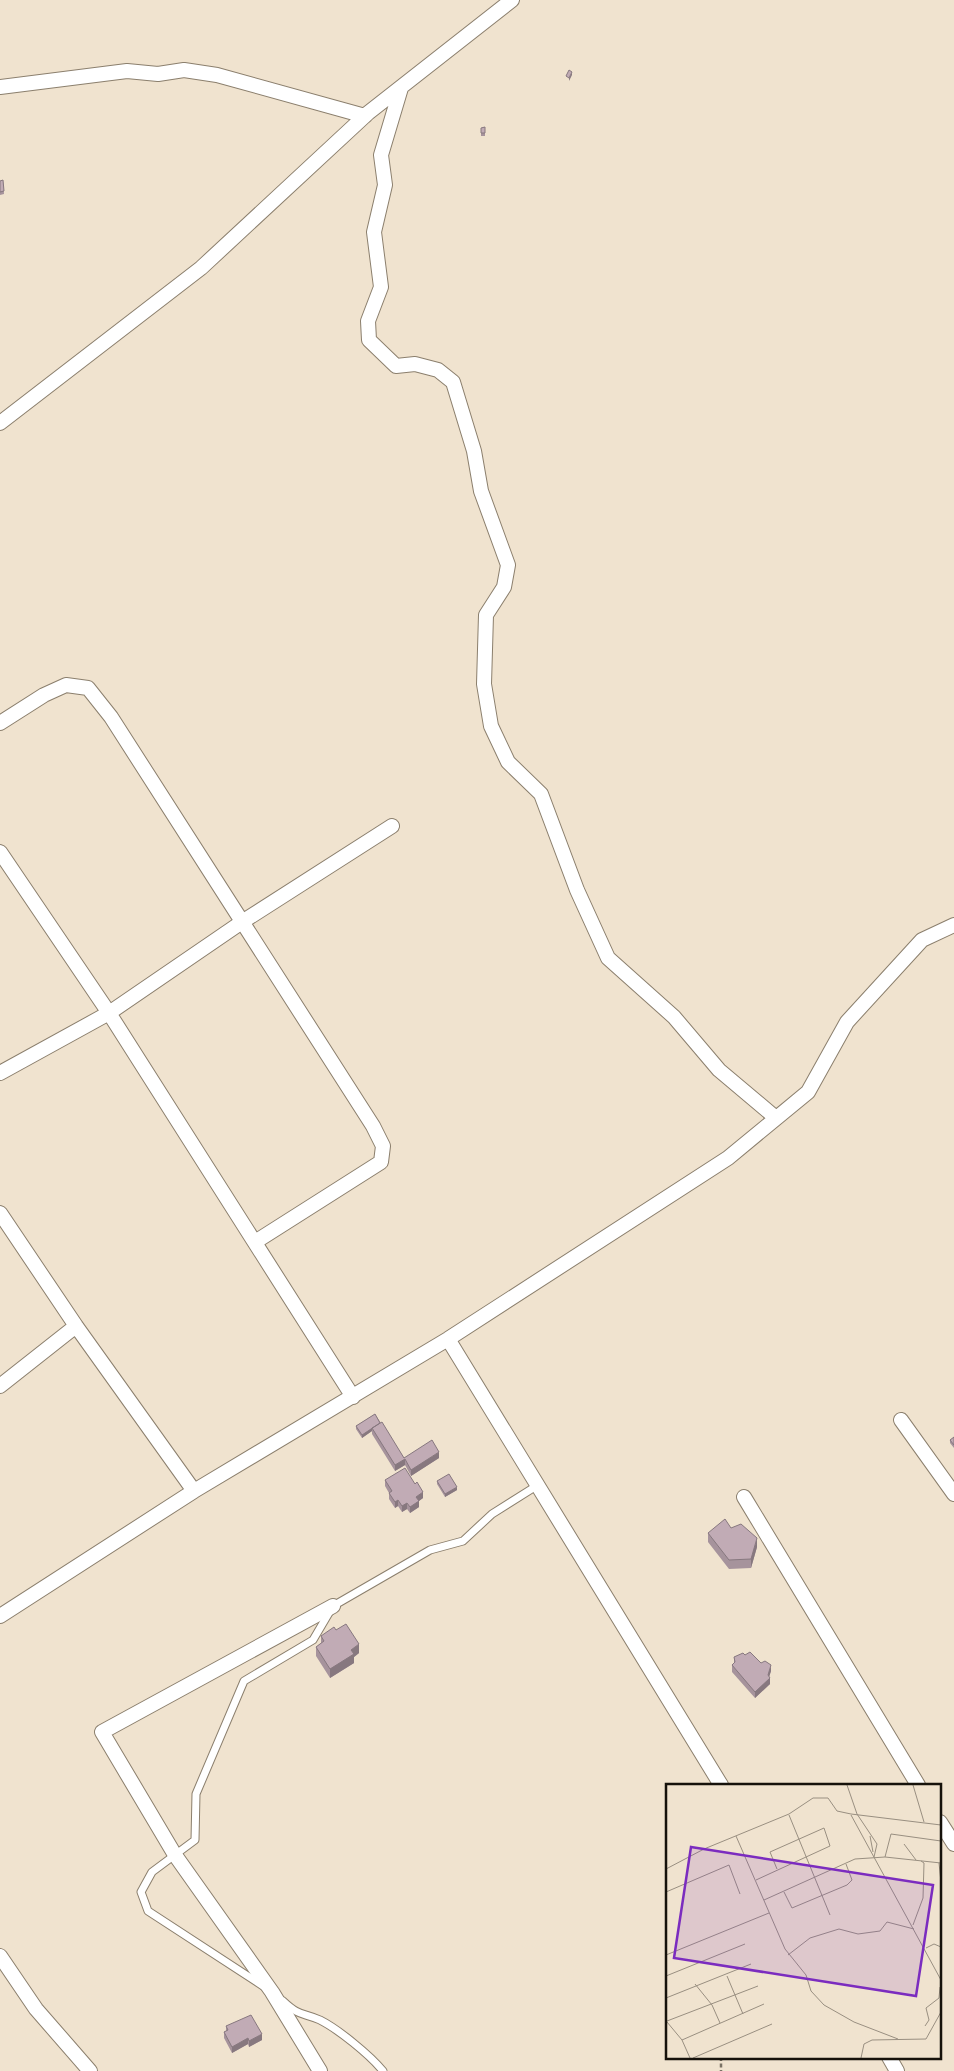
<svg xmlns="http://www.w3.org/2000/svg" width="954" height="2071" font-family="'DM Sans',sans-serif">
<rect width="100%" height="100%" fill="#f0e3cf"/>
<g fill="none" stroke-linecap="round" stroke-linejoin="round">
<g stroke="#8b7f6d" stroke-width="9">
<path id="service" d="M263 1986 148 1911 141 1892 152 1872 195 1840 196 1794 244 1681 313 1640 333 1606 430 1550 463 1541 492 1514 538 1485
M283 2001C300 2017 302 2012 320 2020 338 2029 370 2055 383 2071"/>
</g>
<g stroke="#8b7f6d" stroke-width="16">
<path id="minor" d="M0 87 127 71 158 74 184 70 217 75 365 116
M401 88 381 155 385 185 374 232 381 287 368 321 369 340 396 366 415 364 438 370 453 382 474 451 481 491 508 565 504 587 486 615 484 684 491 726 508 762 541 794 577 890 608 958 674 1017 719 1070 776 1118
M0 423 201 268 368 113 512 0
M0 723 44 695 66 685 88 688 111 717 373 1126 383 1146 381 1162 255 1242
M0 852 109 1013 353 1397
M0 1073 109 1013 242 922 392 826
M0 1213 76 1326 194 1491
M448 1339 721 1785
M0 1386 76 1326
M901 1420 954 1494
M744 1497 918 1785
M0 1616 194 1491 448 1339 728 1158 808 1092 847 1022 922 940 954 925
M940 1822 954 1844
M0 1956 36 2009 90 2071
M889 2057 897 2071
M320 2071 272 1992 175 1855 102 1732 333 1606"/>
</g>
<path stroke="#7a7265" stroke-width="2.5" stroke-dasharray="4 2.5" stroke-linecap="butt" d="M721 2057V2071"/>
<use href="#service" stroke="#fff" stroke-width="7"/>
<use href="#minor" stroke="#fff" stroke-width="14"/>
</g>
<path fill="#a6939c" d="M485 127V136H481V128Z
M3 180 4 194 0 195V181Z
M375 1414 404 1458H439L411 1476 405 1465 395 1471 372 1434V1431L362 1438 356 1429V1426Z
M954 1437V1448L950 1443V1440Z
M385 1480 415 1484 423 1498 419 1501V1507L410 1513 407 1509 402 1512 398 1506 395 1508 389 1499V1493L385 1486Z
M437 1481 457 1490 445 1497 437 1484Z
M731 1528 757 1547 751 1568 729 1569 708 1542V1533Z
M336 1630 359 1653 354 1657V1663L330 1678 316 1656V1647L321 1643V1636Z
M734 1657 761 1663 771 1671 769 1677 770 1684 755 1698 732 1672V1665L734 1663Z
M226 2026 262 2040 249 2047 248 2044 232 2053 224 2038V2032L226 2031Z"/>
<path fill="#87787f" d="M572 72V75L569 81V78Z
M372 1428V1431L362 1438V1435Z
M439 1452V1458L411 1476V1470Z
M405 1459V1465L395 1471V1465Z
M457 1487V1490L445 1497V1494Z
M423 1492V1498L416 1503V1497Z
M398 1500V1506L395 1508V1502Z
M419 1501V1507L410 1513V1507Z
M407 1503V1509L402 1512V1506Z
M757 1538V1547L751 1568V1559Z
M359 1644V1653L354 1657V1663L330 1678V1669L351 1650Z
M771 1665V1671L768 1680 770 1678V1684L755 1698V1692L768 1675Z
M262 2034V2040L249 2047V2041Z
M248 2038V2044L232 2053V2047Z"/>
<path fill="#c1abb5" stroke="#87787f" d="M569 70 572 72 569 78 566 76Z
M485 127V133H481V128Z
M3 180 4 191 0 192V181Z
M375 1414 380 1423 362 1435 356 1426Z
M382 1422 404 1458 432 1440 439 1452 411 1470 405 1459 395 1465 372 1428Z
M954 1437V1445L950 1440Z
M405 1468 415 1484 417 1482 423 1492 416 1497 419 1501 410 1507 407 1503 402 1506 398 1500 395 1502 389 1493 392 1491 385 1480Z
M449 1474 457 1487 445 1494 437 1481Z
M725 1519 731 1528 741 1524 757 1538 751 1559 729 1560 708 1533Z
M346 1624 359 1644 351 1650 354 1654 330 1669 316 1647 324 1641 321 1636 334 1627 336 1630Z
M750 1652 761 1663 765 1661 771 1665 768 1675 770 1678 755 1692 732 1665 735 1662 734 1657 743 1653 745 1655Z
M251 2015 262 2034 249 2041 248 2038 232 2047 224 2032 228 2030 226 2026Z"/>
<g transform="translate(666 1784)">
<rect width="275" height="275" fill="#f0e3cf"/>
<path fill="none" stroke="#998f81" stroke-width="1" d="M181 1 191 30 211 60 208 73M247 1 258 38M123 31 164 131M185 31 275 196M70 52 119 165 140 191 145 207 158 221 188 238 232 255M204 52 207 68M238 60 250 76M219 73 225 50 275 57M273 79 275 98M0 85 38 65 123 30 147 14H162L171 27 185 30 275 41M90 96 164 62 158 44 104 68 111 85M0 108 63 81 74 110M118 108 126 124 181 101 186 96 180 80M98 116 189 75 219 73 275 79M247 141 257 114 258 79 255 77M260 164 268 160 275 163M0 171 103 129M122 171 144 154 173 145 192 150 214 147 221 138 248 145M0 192 79 160M61 192 77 230M29 200 46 221 54 239M0 214 85 180M1 237 92 202M1 238 16 256 24 274M259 242 263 236 260 224 273 214 274 203M16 256 98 220M27 274 106 240M195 274 198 260 206 256 260 255 275 228"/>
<path fill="#7b2cbf" fill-opacity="0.15" stroke="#7b2cbf" stroke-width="2.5" d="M25 63 267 101 250 212 8 174Z"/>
<rect width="275" height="275" fill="none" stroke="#16120b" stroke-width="2.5"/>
</g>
</svg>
